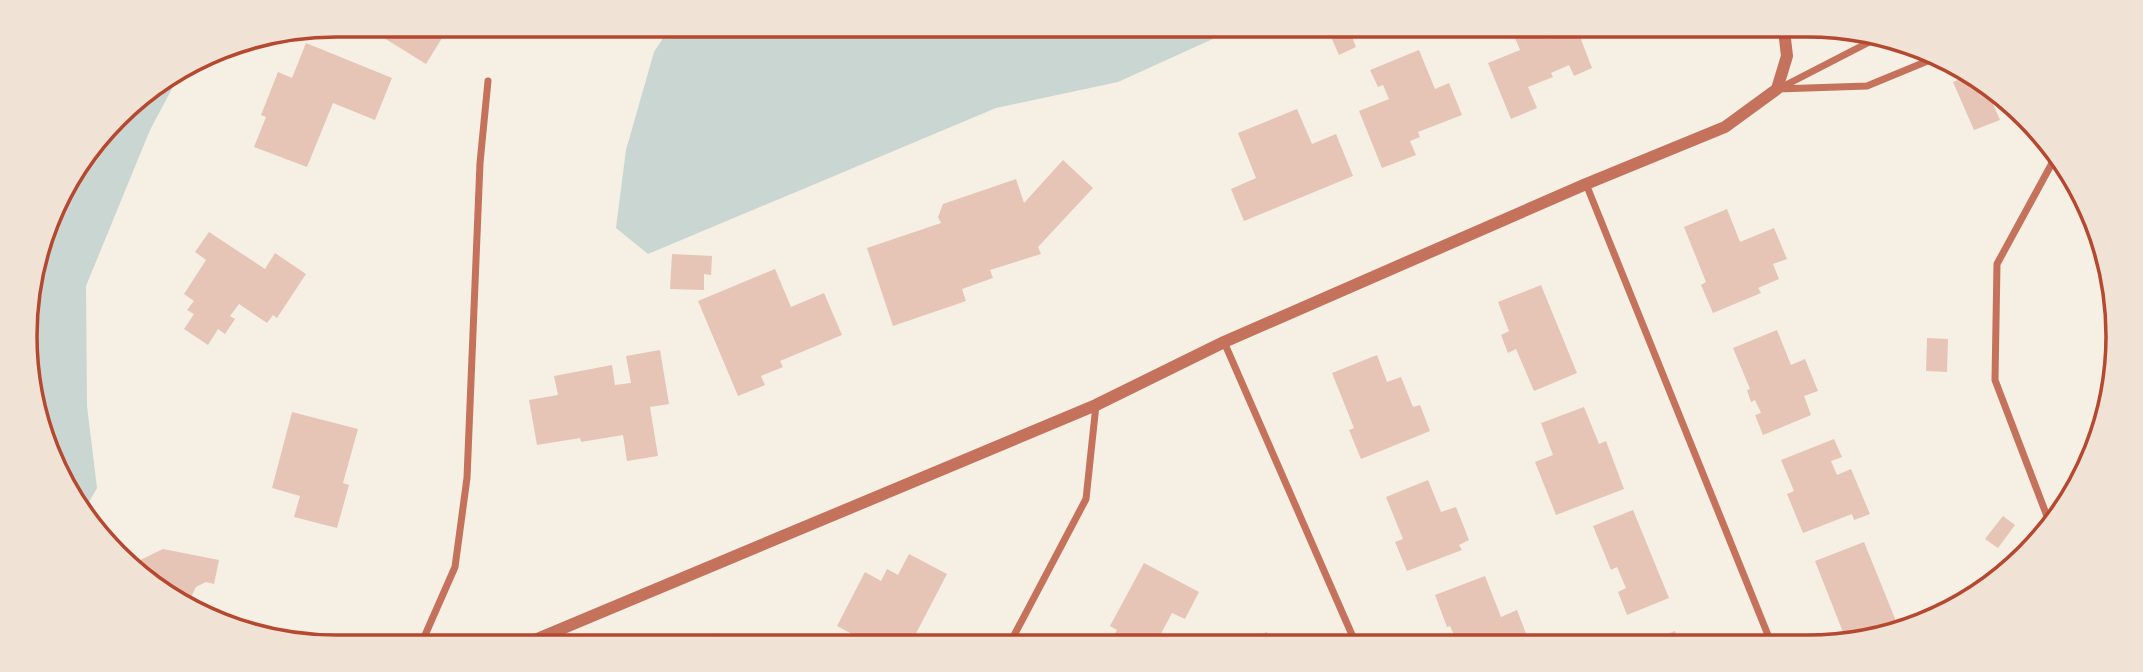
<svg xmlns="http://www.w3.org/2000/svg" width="2143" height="672" font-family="Rubik,sans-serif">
<rect width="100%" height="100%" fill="#f6efe4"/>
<path fill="#c9d6d2" d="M671 26 1237 28 1118 82 996 108 648 254 616 228 626 150 654 52Z
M182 70 150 130 86 286 87 406 97 488 82 514 77 509 35 416 27 296 57 198 130 102Z"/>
<path fill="#e6c5b7" d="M334 25H353L347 33Z
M363 25H450L426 64Z
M1349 29 1356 47 1339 55 1331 37Z
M1517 29H1537L1539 34 1544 33 1547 39 1571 29H1577L1592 68 1574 76 1569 65 1551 73 1553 77 1528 87 1537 108 1511 119 1488 63 1520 50 1512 31Z
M306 43 392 78 375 120 333 103 307 167 254 147 266 117 261 115 278 72 292 78Z
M1419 50 1435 89 1449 83 1462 115 1418 132 1420 137 1410 141 1416 155 1382 168 1359 111 1389 99 1383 85 1378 87 1370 70Z
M1972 74 1980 77 2003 99 1993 104 2000 120 1974 130 1953 82Z
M1297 109 1312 144 1336 134 1353 176 1244 221 1231 189 1256 178 1238 133Z
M1063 160 1093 188 1038 247 1041 254 990 270 993 278 962 289 966 301 893 326 867 248 941 223 938 217 943 204 1016 179 1024 203Z
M1727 209 1740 242 1774 228 1787 259 1773 264 1779 279 1758 288 1761 293 1713 313 1701 285 1706 282 1684 227Z
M209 232 265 269 275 253 306 274 277 318 273 315 267 323 239 304 230 316 235 319 225 334 218 329 208 345 184 329 194 314 187 310 194 301 184 294 206 260 195 252Z
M672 254 712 256 711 275 704 274V290L670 289Z
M775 269 791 307 824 293 842 335 780 361 783 367 761 376 765 385 738 396 698 301Z
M1541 285 1577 373 1534 391 1516 349 1508 353 1501 335 1509 331 1498 302Z
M1777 330 1791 365 1805 359 1818 391 1804 396 1811 415 1763 435 1755 415 1761 413 1755 400 1751 402 1747 390 1750 389 1733 348Z
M1927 338 1948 339 1947 372 1926 371Z
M660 350 669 404 650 407 658 456 627 461 623 435 581 442 580 438 537 445 529 400 558 395 554 376 612 365 615 385 631 383 626 356Z
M1377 355 1387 382 1401 377 1413 407 1420 405 1430 431 1361 459 1349 430 1354 428 1332 373Z
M1584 407 1599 444 1606 441 1624 489 1556 515 1535 462 1553 455 1541 423Z
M292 412 358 429 343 483 349 485 337 528 294 517 300 496 272 488Z
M1834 439 1842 457 1831 461 1837 475 1851 469 1870 514 1854 520 1852 514 1803 533 1787 494 1794 491 1781 460Z
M1428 480 1441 512 1456 507 1469 540 1459 545 1462 550 1407 571 1395 542 1403 539 1386 497Z
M1633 510 1669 598 1627 615 1618 592 1626 588 1617 567 1611 570 1593 526Z
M2003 516 2015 525 1998 548 1985 539Z
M1864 542 1898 626 1848 645 1815 561Z
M163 549 219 560 214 584 206 582 196 587 190 599 183 604 163 595 132 564Z
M909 554 947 574 911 643H856L851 640 854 635 837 626 865 572 881 581 887 569 898 575Z
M1144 563 1199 592 1185 619 1172 613 1156 643H1110L1117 630 1110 626Z
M1485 576 1501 617 1517 610 1530 644H1458L1450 626 1447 627 1435 595Z
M1675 631 1680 644H1643Z
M1267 632 1272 644 1237 643 1245 640Z
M717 633 735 642H712Z"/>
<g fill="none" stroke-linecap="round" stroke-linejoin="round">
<path stroke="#c5725c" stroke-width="7" d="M1782 87 1881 36
M1777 89 1867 86 1935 58
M1586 184 1772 645
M1224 342 1356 644
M2050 524 1995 380 1997 264 2057 154
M422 642 455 567 467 478 480 163 488 81
M1010 643 1086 499 1096 405"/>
<path stroke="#c5725c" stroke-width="12" d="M530 642 1096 405 1224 342 1586 184 1725 127 1777 89 1787 56 1784 30"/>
</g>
<path d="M0 0H2143V672H0ZM336 37H1807A299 299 0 0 1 2106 336V336A299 299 0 0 1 1807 635H336A299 299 0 0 1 37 336V336A299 299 0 0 1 336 37Z" fill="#f1e2d6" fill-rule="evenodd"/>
<path fill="none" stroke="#b5482f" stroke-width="3.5" d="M336 37H1807A299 299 0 0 1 2106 336V336A299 299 0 0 1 1807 635H336A299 299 0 0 1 37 336V336A299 299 0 0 1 336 37Z"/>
</svg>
